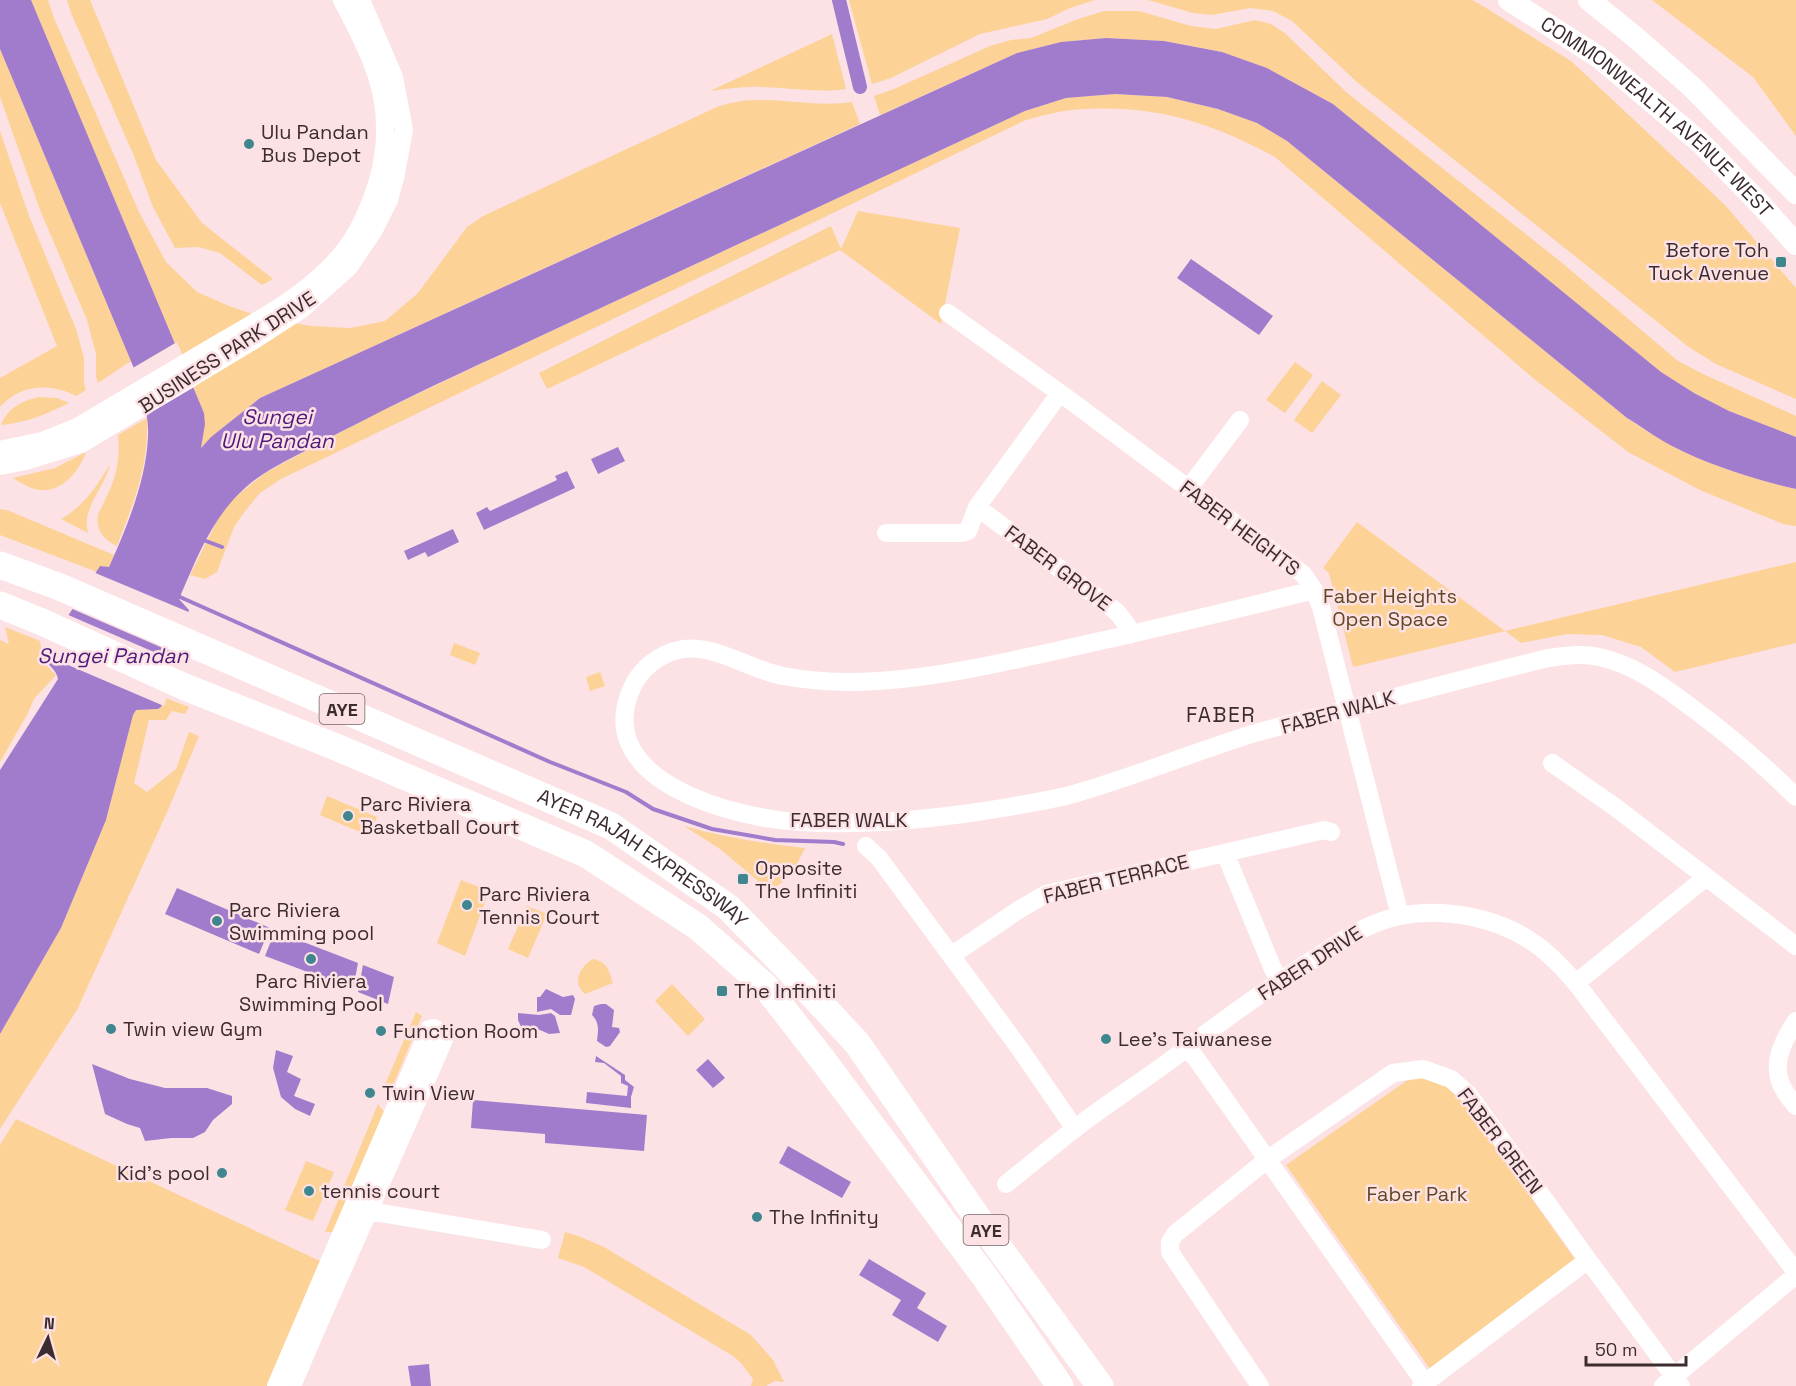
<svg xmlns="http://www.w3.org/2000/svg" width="1796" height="1386" font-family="'Space Grotesk',sans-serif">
<rect width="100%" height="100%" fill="#fce2e5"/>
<path fill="#fcd297" d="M31 0H48L54 18 139 212 166 262 197 292 229 306 255 315 281 321 311 326 350 328 385 321 418 293 467 227 483 216 719 106C731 103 743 100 756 100 788 99 820 107 852 102L860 124 260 398 211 437 200 449 205 424 204 413Z
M67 0H90L156 160 202 223 273 279 262 285 220 253 198 247 175 248 153 207 134 156 71 13Z
M849 0H1095L1070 8 1047 19 980 34 891 78 872 84Z
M1148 0H1472L1483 6 1571 61 1725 205 1796 288V399L1716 364 1690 348 1358 83 1292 21 1273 11 1250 8 1212 15 1193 13Z
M1652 0H1796V136L1753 77Z
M1104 11H1139L1191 26 1216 29 1255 20 1271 24 1286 34 1346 92 1561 262 1678 361 1703 374 1796 416V437L1729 411 1694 393 1661 372 1333 104 1267 68 1222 52 1164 41 1106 38 1062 42 1017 53 880 115 874 96 894 89 990 46 1011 40 1031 38 1078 19Z
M832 34 846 89C819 93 790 88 762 87 744 86 727 89 710 91Z
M0 49 131 361 98 383 96 377V354L87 320 40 210 0 97Z
M1115 94 1167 97 1218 109 1257 123 1287 141 1627 418C1639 426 1651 434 1663 441 1699 462 1755 480 1796 489V526L1783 524 1700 490 1628 452 1533 378 1275 157C1207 120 1149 103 1071 110 1056 112 1041 116 1026 120L281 479 260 493 245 511 234 527 217 572 205 579 190 575 218 519 233 499 265 473 371 416 485 362 1025 111 1066 98Z
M0 131 29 216 76 329 84 358V384L86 390 76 396C50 383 21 384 0 407V378L57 346 0 203Z
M858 211 960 228 941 324 840 250 547 389 539 373 831 226 841 249Z
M1295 362 1313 375 1285 413 1266 400Z
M1322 381 1341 395 1312 433 1294 420Z
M39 397 57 398 69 403C45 415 27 422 1 425 8 408 21 401 39 397Z
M147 418C149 467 134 501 117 546 104 540 95 530 98 514 113 485 121 469 118 435Z
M86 452C79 471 63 492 40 490 30 489 21 483 13 478L55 468Z
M110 464C105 488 81 508 88 533L61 519C83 507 97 486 110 464Z
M0 509 7 510 114 555 109 567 100 566 97 572 0 535Z
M1357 522 1505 631 1796 562V643L1675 672 1641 647 1602 635 1567 634 1521 643 1505 631 1353 667 1329 573 1323 568Z
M5 627 40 641 43 662 56 675 34 699 28 713 0 762V640L9 644Z
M454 643 480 653 475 665 450 655Z
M600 672 605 686 590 691 586 677Z
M163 697 189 707 185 714 172 711 166 720H149L134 783 147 792 176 769 189 732 199 736 168 810 77 1010 0 1129V1034L61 928 106 820 133 715 136 710 158 708Z
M327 796 377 817 369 836 320 815Z
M684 826C724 837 764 844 805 848L791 876 770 891 720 849Z
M461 880 489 891 465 956 437 943Z
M527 906 547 914 528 958 508 949Z
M593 959C609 963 608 970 613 983L585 994C571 982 580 967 593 959Z
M672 984 705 1019 688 1036 655 1001Z
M416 1012 422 1016 394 1083 388 1087H384Z
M1419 1072 1449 1082 1579 1265 1430 1369 1286 1165Z
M378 1104 384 1112 334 1232H325Z
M16 1119 320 1261 268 1386H0V1145Z
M306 1161 334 1172 313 1221 285 1210Z
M565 1232 578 1236 604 1247 751 1335 773 1360 784 1382 775 1381 766 1386H751L753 1379 741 1363 733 1356 584 1267 558 1258Z"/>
<path fill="#a17ccc" d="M0 0H31L204 413 205 424 201 448 211 437 260 398 1017 53 1061 42 1106 38 1164 41 1222 52 1267 68 1333 104 1661 372 1694 393 1729 411 1796 437V489C1755 480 1699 462 1663 441 1651 434 1639 425 1627 418L1287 141 1257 123 1218 109 1167 97 1115 94 1066 98 1025 111C851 192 676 273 502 354 440 382 378 412 318 444 293 458 266 469 245 488 212 517 196 560 179 599L189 610 161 707 158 709 136 710 133 715 106 820 61 928 0 1034V770L58 679C56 668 46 665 43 655L100 566 109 567C127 527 146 481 148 437 149 419 144 402 141 385L0 49Z
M1191 259 1273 316 1259 335 1177 278Z
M618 447 625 461 598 474 591 459Z
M567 471 575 488 484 530 476 513 487 507 490 511 557 480 555 476Z
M453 529 459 542 428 557 425 552 408 560 404 551Z
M177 888 270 928 259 954 165 914Z
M275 931 358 963 353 989 265 956Z
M363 965 394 977 388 1004 358 992Z
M546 989 563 997 573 995 575 999 571 1015H560L551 1009 537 1012V997H540Z
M601 1004H606L614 1010 612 1027 619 1028 620 1032 610 1046 606 1047 597 1041C598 1031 600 1023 592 1015L594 1006Z
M518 1013 539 1015 551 1013 555 1016 560 1033 549 1034 540 1030 532 1032 522 1029 518 1020Z
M276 1050 293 1056 287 1072 301 1079 294 1096 315 1104 310 1116 295 1109 281 1097 273 1068Z
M596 1056 625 1075V1080L634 1087 631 1097V1108L586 1103 587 1092 627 1096 628 1086 621 1083V1076L604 1063 595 1062Z
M708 1059 725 1078 713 1088 696 1070Z
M92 1064 130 1079 165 1088H207L232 1096V1104L213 1120 205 1132 193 1138H171L145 1141 140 1128 127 1124 105 1114Z
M473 1100 647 1115 644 1151 545 1143V1134L471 1128Z
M788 1146 851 1182 842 1198 779 1163Z
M869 1259 926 1293 917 1308 947 1326 938 1342 892 1315 901 1300 859 1275Z
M429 1364 431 1386H411L408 1366Z"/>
<path fill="#fce2e5" d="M177 342 196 386 144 416 139 386 131 369Z
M93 572 191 613 179 655 70 608Z
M66 614 177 662 164 706 40 653Z"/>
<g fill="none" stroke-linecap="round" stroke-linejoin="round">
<path stroke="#a17ccc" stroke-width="4" d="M206 541 222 547
M180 597 550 762 626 792 653 809 712 829 775 840 834 842 843 844"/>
<path stroke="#a17ccc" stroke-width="14" d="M839 0 860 87"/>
<path stroke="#fff" stroke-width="18" d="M948 313 1071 401 1303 574 1314 590 1321 607 1400 916
M0 450 42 441 77 427C121 401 165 375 209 349 258 320 313 293 347 247 360 230 368 210 375 190 385 161 388 127 382 96 375 62 358 31 342 0
M0 466 26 461 81 444 256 339 302 309 349 267 374 230 389 200 395 178 404 130 394 77 361 0
M1189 488 1240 420
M977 507 1117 612 1127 625 1129 635
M886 533H962L968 531 977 507 1060 393
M1314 590C1230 611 1145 631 1060 650 1000 663 940 677 879 681 848 683 814 682 783 676 750 670 718 645 683 649 660 653 640 668 631 690 592 782 736 819 801 822 862 826 924 820 984 811 1013 806 1042 802 1070 795 1131 778 1191 753 1252 734 1283 725 1314 718 1345 710 1413 692 1480 675 1548 658 1565 656 1582 653 1599 657 1636 665 1665 688 1695 710 1731 737 1764 765 1796 797
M1552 763 1615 807 1796 946
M866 846 879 858 1020 1049 1075 1129
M1225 853 1273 969 1280 981
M952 955 1020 909 1046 894 1324 830 1331 832
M1576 983 1705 878
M1796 1021C1782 1042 1770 1066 1784 1090 1787 1096 1792 1101 1796 1106
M1186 1049 1195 1057 1427 1386
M1006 1184C1028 1166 1051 1148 1073 1130 1109 1102 1148 1078 1184 1050 1226 1018 1269 987 1314 959 1341 941 1367 923 1399 916 1443 907 1497 917 1534 943 1550 954 1563 968 1576 983L1796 1272
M357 1209 542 1240
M276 1386 429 1029 434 1028 446 1035C396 1152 342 1268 292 1386
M1260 1386 1170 1252V1242L1175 1234 1268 1159 1393 1073 1423 1069 1451 1079 1469 1095 1588 1260 1681 1386
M1421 1386 1588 1260
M1663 1386 1796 1275"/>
<g stroke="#fff" stroke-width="22">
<path id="s1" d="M1509 0 1600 58 1702 144 1762 206 1796 244"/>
<path d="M1589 0 1635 37 1692 87 1796 193"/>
</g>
<g stroke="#fff" stroke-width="27">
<path id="s2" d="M0 565 60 587 611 826 728 907 790 971 857 1043 986 1230 1100 1386"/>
<path d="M0 605 42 622 185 687 336 747 586 854 698 927 766 987 822 1059 985 1277 1060 1386"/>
</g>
</g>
<g fill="#3f868f" stroke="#fce2e5" stroke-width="2">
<circle cx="249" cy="144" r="6"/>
<rect x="1775" y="256" width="12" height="12" rx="3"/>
<circle cx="348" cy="816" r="6"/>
<rect x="737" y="873" width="12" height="12" rx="3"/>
<circle cx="467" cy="905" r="6"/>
<circle cx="217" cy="921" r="6"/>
<circle cx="311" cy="959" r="6"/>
<rect x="716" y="985" width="12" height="12" rx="3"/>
<circle cx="111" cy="1029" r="6"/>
<circle cx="381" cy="1031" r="6"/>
<circle cx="1106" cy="1039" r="6"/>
<circle cx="370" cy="1093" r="6"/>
<circle cx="222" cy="1173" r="6"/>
<circle cx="309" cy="1191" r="6"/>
<circle cx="757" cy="1217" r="6"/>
</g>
<g text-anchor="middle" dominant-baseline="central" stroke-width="5" stroke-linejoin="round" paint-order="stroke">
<g fill="#fce2e5" stroke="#766366" stroke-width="1.5">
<rect x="319.5" y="694" width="45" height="30" rx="4.5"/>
<rect x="963.5" y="1215" width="45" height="30" rx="4.5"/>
</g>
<g font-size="18" font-weight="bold" fill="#3d2c2f">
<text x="342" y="709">AYE</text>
<text x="986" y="1230">AYE</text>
</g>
<g font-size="20" fill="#3d2c2f" stroke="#fce2e5">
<text stroke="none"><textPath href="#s1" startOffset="189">COMMONWEALTH AVENUE WEST</textPath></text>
<text transform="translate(227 352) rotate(-33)">BUSINESS PARK DRIVE</text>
<text transform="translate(1240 528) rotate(37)">FABER HEIGHTS</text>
<text transform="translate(1058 568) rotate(37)">FABER GROVE</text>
<text transform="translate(1338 712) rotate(-15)">FABER WALK</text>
<text x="849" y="820">FABER WALK</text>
<text stroke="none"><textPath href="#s2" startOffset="708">AYER RAJAH EXPRESSWAY</textPath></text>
<text transform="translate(1116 879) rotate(-14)">FABER TERRACE</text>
<text transform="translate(1310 963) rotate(-33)">FABER DRIVE</text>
<text transform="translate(1500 1141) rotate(53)">FABER GREEN</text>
</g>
<g font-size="20" fill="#3d2c2f" stroke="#fce2e5" text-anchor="start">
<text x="261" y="132">Ulu Pandan<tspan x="261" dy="23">Bus Depot</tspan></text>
<text x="1769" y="250" text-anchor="end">Before Toh<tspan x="1769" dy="23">Tuck Avenue</tspan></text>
<text x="360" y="804">Parc Riviera<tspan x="360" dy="23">Basketball Court</tspan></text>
<text x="755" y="868">Opposite<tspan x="755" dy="23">The Infiniti</tspan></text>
<text x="479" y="894">Parc Riviera<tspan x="479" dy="23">Tennis Court</tspan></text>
<text x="229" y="910">Parc Riviera<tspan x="229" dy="23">Swimming pool</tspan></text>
<text x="311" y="981" text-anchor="middle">Parc Riviera<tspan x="311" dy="23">Swimming Pool</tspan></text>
<text x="734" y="991">The Infiniti</text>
<text x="123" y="1029">Twin view Gym</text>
<text x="393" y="1031">Function Room</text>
<text x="1118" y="1039">Lee’s Taiwanese</text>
<text x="382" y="1093">Twin View</text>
<text x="210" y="1173" text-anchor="end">Kid's pool</text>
<text x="321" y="1191">tennis court</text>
<text x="769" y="1217">The Infinity</text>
</g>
<g font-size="20" fill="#604824" stroke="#fce2e5">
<text x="1390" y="596">Faber Heights<tspan x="1390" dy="23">Open Space</tspan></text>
<text x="1417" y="1194">Faber Park</text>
</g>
<g font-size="21" font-style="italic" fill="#501c7b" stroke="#fce2e5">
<text x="277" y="416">Sungei<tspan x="277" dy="24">Ulu Pandan</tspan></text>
<text x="113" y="655">Sungei Pandan</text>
</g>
<g font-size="21" letter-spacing="1.5" fill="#3d2c2f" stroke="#fce2e5">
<text x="1221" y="714">FABER</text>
</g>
</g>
<g transform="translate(48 1338) rotate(5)" stroke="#fce2e5" stroke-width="4.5" paint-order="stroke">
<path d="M0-4.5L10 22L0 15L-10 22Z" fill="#3d2c2f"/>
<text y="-9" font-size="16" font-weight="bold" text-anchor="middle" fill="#3d2c2f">N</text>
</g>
<path d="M1586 1356v9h100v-9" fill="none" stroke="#3d2c2f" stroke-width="3"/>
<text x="1595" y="1356" font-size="18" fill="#3d2c2f" stroke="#fce2e5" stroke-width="4.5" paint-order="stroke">50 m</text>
</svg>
